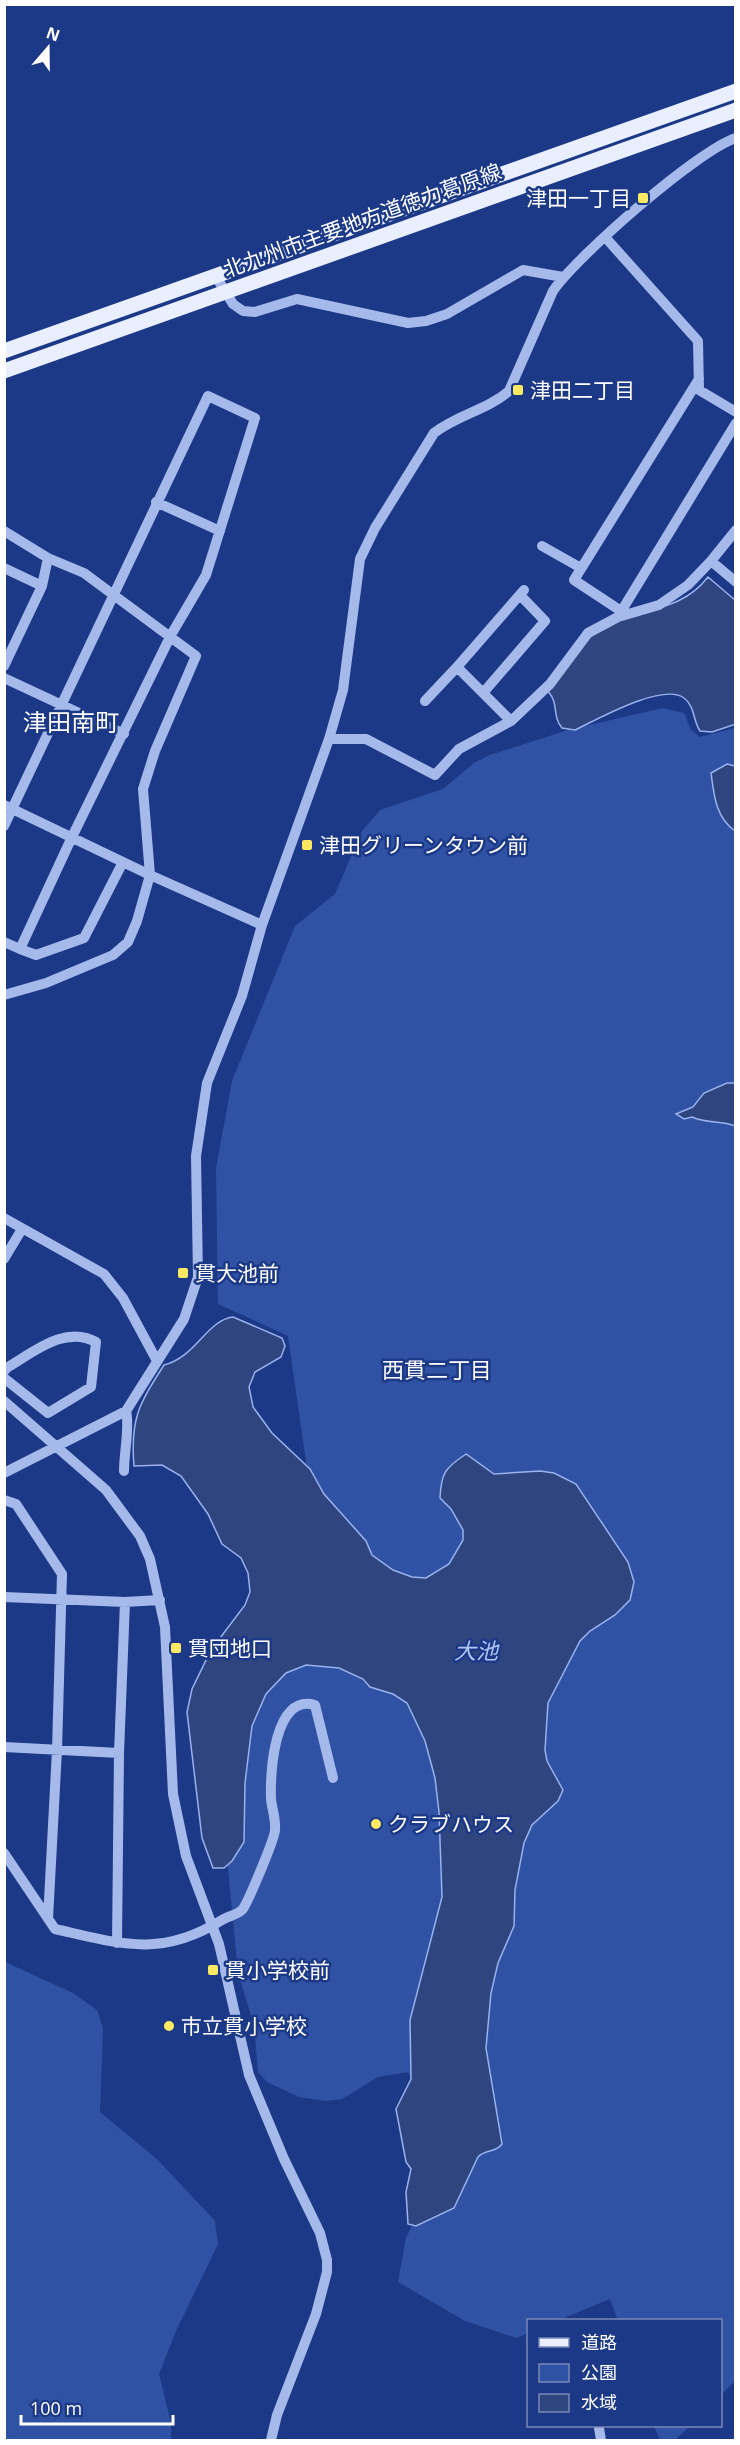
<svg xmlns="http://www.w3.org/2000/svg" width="740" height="2445" font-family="'Open Sans','Noto Sans JP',sans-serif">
<rect width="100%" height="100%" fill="#1c3987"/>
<path fill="#3052a5" d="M663 708 684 713 691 730 700 737 735 728 736 2380 721 2395 720 2320H618L610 2299 559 2320H528V2333L517 2338 465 2321 398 2282 406 2238 434 2180 417 2087 408 2072 378 2077 342 2099 326 2101 299 2097 267 2082 258 2072 254 2025 238 1973 223 1816 245 1709 327 1608 288 1336 218 1304 216 1168 232 1081 295 926 335 894 362 831 380 810 443 789 474 763 490 755 568 730Z
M5 1962 73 1993 97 2010 103 2029 100 2112 158 2160 215 2221 218 2244 176 2331 159 2374 171 2423V2440H5Z
M654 2426H690L675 2440H660Z"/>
<path fill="#2f457f" stroke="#98b2ed" stroke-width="1.5" d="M708 577 735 600 736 724 712 732 700 731C693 721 695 706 684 698 663 682 596 720 575 730L562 728C551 714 560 706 548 691 563 672 578 644 598 631 633 606 678 616 708 577Z
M727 764 735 766V831C716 818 714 796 711 773Z
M727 1083H735V1126C721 1120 707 1124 692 1117L684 1119 676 1114 693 1107 704 1093Z
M233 1317 282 1338 285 1346 281 1357 255 1372 249 1387 253 1407 272 1433 310 1469 324 1494 366 1541 372 1555 393 1570 412 1577 426 1578 449 1564 463 1540V1530L451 1509 440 1498C441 1473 445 1468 466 1454L494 1474 540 1471 554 1473 576 1484 628 1562 634 1582 630 1600 615 1615 590 1631 580 1641 548 1703 545 1750 547 1761 563 1790 558 1801 532 1825 524 1843 515 1890 514 1926 498 1963 491 1993 486 2048 502 2144C496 2153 485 2149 478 2157L454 2208 416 2226 408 2224 406 2192 411 2169 406 2162 396 2109 411 2079 410 2020 442 1897 439 1812 435 1778 425 1741 407 1703 393 1694 370 1687 363 1679 339 1668 306 1665 286 1673 266 1694 252 1726 245 1783 244 1842 232 1861 224 1868H213L202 1838 187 1712 192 1689 211 1650 245 1605 250 1592 248 1573 241 1558 222 1544 208 1514 181 1476 162 1465 134 1466C130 1419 139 1404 164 1365 196 1357 207 1320 233 1317Z"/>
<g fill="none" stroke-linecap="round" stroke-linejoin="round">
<path stroke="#a5b9eb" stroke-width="10" d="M605 237 698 341 699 390 736 412
M215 275 233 304 243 311 255 312 297 299 408 323 426 321 447 314 523 270 563 277
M156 502 220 531
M4 531 48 558 84 573 196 656 155 751 143 789 150 875 137 921 128 942 113 955 46 983 4 995
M542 546 581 568
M711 561 736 530
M4 568 42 586
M621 611 574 580 699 379
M619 615 736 423
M4 666 42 586 48 558
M4 678 124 734
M483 693 545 621 520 595
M425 701 457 667
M511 721 457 667 524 590
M329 739H366L435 775 459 749 511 721 550 684 588 633 618 617 659 605 688 585 711 561 736 582
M4 805 150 875 262 925
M4 826 208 396 255 418 206 575 171 635 72 837 20 949 4 942
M20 949 36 955 84 938 123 862
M4 1218 104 1274 123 1298 157 1361
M4 1259 22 1229
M4 1371 8 1367C34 1352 65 1325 96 1342L91 1387 48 1413 4 1378
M4 1401 106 1490 140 1536 150 1559 165 1627 173 1794 186 1856 219 1944 249 2075 284 2159 320 2233 327 2260V2272L316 2314 277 2415 271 2440
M124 1471C124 1452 130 1427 126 1411
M4 1473 126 1411 184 1319 198 1277 196 1156 207 1083 242 996 262 925 329 739 343 690 360 559 375 528 434 433C457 415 487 410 509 391L553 291C576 257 698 150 736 138
M4 1500 16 1504 62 1574 57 1750 48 1919
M4 1597 125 1602 160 1600
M4 1747 119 1753
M4 1853 55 1929C121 1944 161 1958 222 1920 228 1916 237 1915 242 1910 247 1905 275 1838 275 1830 276 1820 272 1809 271 1799 270 1773 274 1693 315 1705L333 1778
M117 1943 119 1753 125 1602
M599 2428 601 2440"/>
<path stroke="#eaefff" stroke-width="15" d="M4 351 736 91
M4 371 736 110"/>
</g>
<g fill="#fbe963" stroke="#1c3987" stroke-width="2">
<rect x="637" y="192" width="12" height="12" rx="3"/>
<rect x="512" y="384" width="12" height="12" rx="3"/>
<rect x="301" y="839" width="12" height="12" rx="3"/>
<rect x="177" y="1267" width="12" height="12" rx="3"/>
<rect x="170" y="1642" width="12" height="12" rx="3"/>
<circle cx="376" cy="1824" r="6"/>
<rect x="207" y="1964" width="12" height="12" rx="3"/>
<circle cx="169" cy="2026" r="6"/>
</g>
<g text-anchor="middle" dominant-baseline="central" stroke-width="5" stroke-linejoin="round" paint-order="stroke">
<g font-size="21" fill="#fff" stroke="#1c3987" text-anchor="start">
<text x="631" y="198" text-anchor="end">津田一丁目</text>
<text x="530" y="390">津田二丁目</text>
<text x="319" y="845">津田グリーンタウン前</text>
<text x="195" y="1273">貫大池前</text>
<text x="188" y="1648">貫団地口</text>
<text x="388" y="1824">クラブハウス</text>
<text x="225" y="1970">貫小学校前</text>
<text x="181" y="2026">市立貫小学校</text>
</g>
<g font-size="21" fill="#fff" stroke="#1c3987">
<text transform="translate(362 220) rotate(-20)">北九州市主要地方道徳力葛原線</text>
</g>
<g font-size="22" fill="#fff" stroke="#1c3987">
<text x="437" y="1369">西貫二丁目</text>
</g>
<g font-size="22" font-style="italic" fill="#b1c4f3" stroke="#1c3987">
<text x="476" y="1650">大池</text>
</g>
<g font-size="24" fill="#fff" stroke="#1c3987">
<text x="71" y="721">津田南町</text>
</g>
</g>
<rect width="740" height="2445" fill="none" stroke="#ffffff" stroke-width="12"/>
<rect x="527" y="2319" width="195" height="108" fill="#1c3987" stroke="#7788b7" stroke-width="1.5"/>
<rect x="539" y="2338" width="30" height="9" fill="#eaefff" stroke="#7788b7" stroke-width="1.5"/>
<text x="581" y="2349" font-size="18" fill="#ffffff">道路</text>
<rect x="539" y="2364" width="30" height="18" fill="#3052a5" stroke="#7788b7" stroke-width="1.5"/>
<text x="581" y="2379" font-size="18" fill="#ffffff">公園</text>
<rect x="539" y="2394" width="30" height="18" fill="#2f457f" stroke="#7788b7" stroke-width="1.5"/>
<text x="581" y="2409" font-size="18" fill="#ffffff">水域</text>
<g transform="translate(48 48) rotate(20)" stroke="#1c3987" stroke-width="4.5" paint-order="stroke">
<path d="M0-4.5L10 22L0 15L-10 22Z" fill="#ffffff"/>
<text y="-9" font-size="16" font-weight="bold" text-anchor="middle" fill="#ffffff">N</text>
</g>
<path d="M21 2415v9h152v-9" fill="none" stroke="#ffffff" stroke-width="3"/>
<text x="30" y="2415" font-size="18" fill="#ffffff" stroke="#1c3987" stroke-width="4.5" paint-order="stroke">100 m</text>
</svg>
